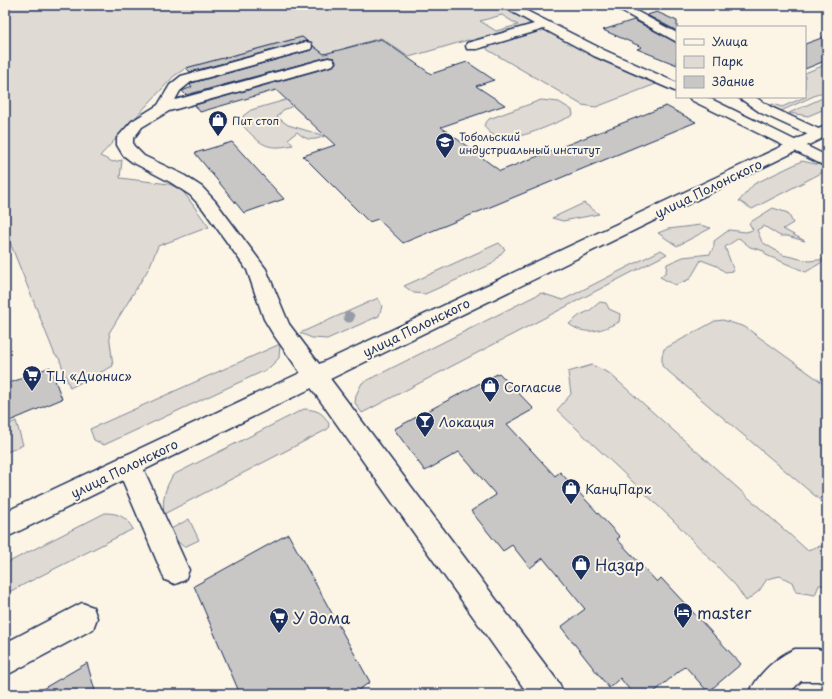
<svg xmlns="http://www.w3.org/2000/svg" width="832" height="699" font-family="'Playpen Sans',sans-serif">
<rect width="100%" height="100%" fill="#fcf5e5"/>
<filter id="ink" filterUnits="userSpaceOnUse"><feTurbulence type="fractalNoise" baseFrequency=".025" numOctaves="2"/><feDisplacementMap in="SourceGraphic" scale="8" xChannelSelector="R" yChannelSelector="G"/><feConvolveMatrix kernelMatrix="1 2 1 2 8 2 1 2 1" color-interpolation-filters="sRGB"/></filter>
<g filter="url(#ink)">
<path fill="#dfdbd4" stroke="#7d8599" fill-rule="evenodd" d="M5 5H63L65 8 78 5H499L529 22 528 27 475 42 468 40 409 57 381 38 345 48 344 70 302 37 186 68 174 76 100 156 113 162 122 160 120 178 169 184 182 190 209 227 158 246 149 268 109 333 113 366 70 388 59 358 55 355 5 230ZM502 15 518 25 496 31 480 21Z
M540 29H545L655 81 656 84 596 107 582 105 488 50 485 46Z
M827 64V90L781 111 770 105 773 104 782 107 805 97V73Z
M365 77 283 110 277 117 288 125 325 136C313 141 307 141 297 132L288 139 293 145C265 151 261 144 242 125L243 116 251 110Z
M827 96V108L808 116 789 113Z
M541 100 559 102 572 110 573 114 572 116C551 124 498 154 484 125L489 119Z
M802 161 820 165 827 170 752 209 739 201 754 184Z
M584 203 599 214 563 221 552 218Z
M773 208 788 213 793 223 783 229 805 241 787 236H780L764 226 757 230 762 242 783 255 809 261 827 259 806 272 766 255 764 251 750 247 739 238 725 247 734 271 725 272 717 266 701 260 690 279 675 285 660 277 666 272 667 264 683 257 710 254 714 246V241L729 230 746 232 753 230 749 223Z
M700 225 711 228 677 246 658 233 668 229Z
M499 243 505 249 492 264 425 294 414 293 404 286Z
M661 250 667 254 362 413 355 403 356 395 362 383 541 293 563 300Z
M378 298 382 306 379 316 327 339 312 338 300 333Z
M600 302 606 303 609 309 620 314 619 322C602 330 586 337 569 324L580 315 589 311Z
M723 320 745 327 827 386V506L662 366V356L664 349 715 321Z
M280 344 279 358 268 369 104 445 94 440 90 429Z
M592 365 609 373 807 550 820 546 827 549V585H819L815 595 796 592 792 582 780 576 767 579 759 591 746 601 736 586 673 520 557 410 571 394 568 372Z
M304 409C317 410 323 412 329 424L328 429 164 514C162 498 165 489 173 475Z
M16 421 23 445 5 453V426Z
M105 513C119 513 126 517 133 529L5 594V564Z
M189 519 199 540 184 547 177 541 169 530Z"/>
<path fill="#c8c7c6" stroke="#1b2f5e" d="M657 12 677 21V31L647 15Z
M634 20 677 43V65L637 49 642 47 603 30Z
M827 36V60L805 69V44Z
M302 37 307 41 190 72 186 68Z
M381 39 431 74 467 62 494 80 476 86 505 105 441 127 500 171 666 106 696 122 403 243 378 219 369 222 303 156 335 145 276 90 200 112 195 105 333 66 336 63 334 58 328 57 186 95 182 91 192 87 190 85 192 83 311 50 313 46 324 54Z
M232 142 284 199 244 213 195 153Z
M50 367 62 399 5 423V385Z
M499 373 534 409 507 424 555 476 560 472 620 537 617 539 657 582 661 578 741 664 708 692 685 666 652 694H633L620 678 609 688 561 627 585 609 543 558 530 568 512 545 503 551 471 511 496 495 459 452 425 471 394 429Z
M288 534 370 682 353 694H240L194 586Z
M87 663 96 694H34Z"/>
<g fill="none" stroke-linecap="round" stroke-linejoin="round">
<g stroke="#1b2f5e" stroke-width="3">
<path id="minor" d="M500 5H515L604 50 677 83V92L594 56 544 29 477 49H467L466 46 467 43 534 24Z
M625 5 677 33V42L621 11 619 9 621 7Z
M306 42 311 43 312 46 311 49 191 82 180 91 175 100 328 58 333 59 335 62 333 65 169 111 142 127 133 139V145L144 156 182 174 202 187 215 201 266 269 289 324 559 683 564 694H528L273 334 264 319 247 270 203 209 190 195 170 182 132 162 123 155 117 145V138L132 121 158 105 170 85 181 76Z
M689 97H707L827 156V167L691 100Z
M738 97H755L771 107 823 131 826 134 823 137H813L761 113Z
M129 454 138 457 189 570 185 580 175 584 165 580 116 465 120 457Z
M82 603 93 607 97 618 93 629 5 676V643Z
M795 649H818L827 652V684L818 681H801L788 694H749C757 675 776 657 795 649Z"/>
</g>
<g stroke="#1b2f5e" stroke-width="3">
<path id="major" d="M827 125V136L5 538V512Z"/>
</g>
<use href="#minor" fill="#fcf5e5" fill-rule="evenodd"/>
<use href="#major" fill="#fcf5e5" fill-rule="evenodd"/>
</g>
<circle fill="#969ba8" cx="349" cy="317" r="5.5"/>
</g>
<defs>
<g id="shop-pin" transform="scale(1)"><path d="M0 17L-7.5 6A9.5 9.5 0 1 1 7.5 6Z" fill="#1b2f5e" stroke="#fcf5e5"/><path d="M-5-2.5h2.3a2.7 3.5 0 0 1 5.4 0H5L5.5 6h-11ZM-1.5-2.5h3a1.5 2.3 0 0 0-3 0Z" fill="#fff"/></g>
<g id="university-pin" transform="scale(1)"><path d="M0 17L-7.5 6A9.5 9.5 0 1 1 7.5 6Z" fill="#1b2f5e" stroke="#fcf5e5"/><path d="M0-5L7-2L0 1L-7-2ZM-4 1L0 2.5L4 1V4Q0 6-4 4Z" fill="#fff"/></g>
<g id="supermarket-pin" transform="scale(1)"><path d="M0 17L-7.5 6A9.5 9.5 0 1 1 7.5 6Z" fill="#1b2f5e" stroke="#fcf5e5"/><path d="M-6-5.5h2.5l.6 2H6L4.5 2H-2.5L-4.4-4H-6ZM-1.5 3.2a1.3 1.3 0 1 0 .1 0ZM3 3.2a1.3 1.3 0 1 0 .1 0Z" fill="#fff"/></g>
<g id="bar-pin" transform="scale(1)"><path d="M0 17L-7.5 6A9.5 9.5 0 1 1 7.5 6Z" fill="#1b2f5e" stroke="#fcf5e5"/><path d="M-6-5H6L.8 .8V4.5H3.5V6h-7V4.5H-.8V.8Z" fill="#fff"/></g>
<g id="hotel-pin" transform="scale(1)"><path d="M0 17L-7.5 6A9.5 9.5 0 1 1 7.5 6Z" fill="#1b2f5e" stroke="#fcf5e5"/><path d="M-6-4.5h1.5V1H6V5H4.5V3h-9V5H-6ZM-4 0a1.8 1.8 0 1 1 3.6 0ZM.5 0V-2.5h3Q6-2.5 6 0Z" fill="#fff"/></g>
</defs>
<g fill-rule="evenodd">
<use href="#shop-pin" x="218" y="120"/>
<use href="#university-pin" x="445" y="142"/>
<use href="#supermarket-pin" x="32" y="375"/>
<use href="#shop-pin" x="490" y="386"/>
<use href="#bar-pin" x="425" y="421"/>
<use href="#shop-pin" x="571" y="488"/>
<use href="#shop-pin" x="581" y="564"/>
<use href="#hotel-pin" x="683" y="612"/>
<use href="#supermarket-pin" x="279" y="617"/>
</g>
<g text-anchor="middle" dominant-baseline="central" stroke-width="4" stroke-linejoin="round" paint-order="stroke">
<g font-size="11" fill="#1b2f5e" stroke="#fcf5e5" text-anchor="start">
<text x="232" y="120">Пит стоп</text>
<text x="459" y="136">Тобольский<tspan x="459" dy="13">индустриальный институт</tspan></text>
</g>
<g font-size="13" fill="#1b2f5e" stroke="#fcf5e5">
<text transform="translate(708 188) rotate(-26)">улица Полонского</text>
<text transform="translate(416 327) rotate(-26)">улица Полонского</text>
<text transform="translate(124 468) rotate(-26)">улица Полонского</text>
</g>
<g font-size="13" fill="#1b2f5e" stroke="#fcf5e5" text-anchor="start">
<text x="46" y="375">ТЦ «Дионис»</text>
<text x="504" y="386">Согласие</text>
<text x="439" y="421">Локация</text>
<text x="585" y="488">КанцПарк</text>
</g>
<g font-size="16" fill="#1b2f5e" stroke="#fcf5e5" text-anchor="start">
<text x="595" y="564">Назар</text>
<text x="697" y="612">master</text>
<text x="293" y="617">У дома</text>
</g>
</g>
<rect width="832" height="699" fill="none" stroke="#fcf5e5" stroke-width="20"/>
<rect x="10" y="10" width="812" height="679" fill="none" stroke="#1b2f5e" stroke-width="1.5" filter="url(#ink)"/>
<rect x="676" y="26" width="130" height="72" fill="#fcf5e5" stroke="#a2a6af"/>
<rect x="684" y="39" width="20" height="6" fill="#fcf5e5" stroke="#a2a6af"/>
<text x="712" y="46" font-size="12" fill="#1b2f5e">Улица</text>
<rect x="684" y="56" width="20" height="12" fill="#dfdbd4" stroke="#a2a6af"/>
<text x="712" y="66" font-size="12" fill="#1b2f5e">Парк</text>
<rect x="684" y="76" width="20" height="12" fill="#c8c7c6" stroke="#a2a6af"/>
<text x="712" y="86" font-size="12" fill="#1b2f5e">Здание</text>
</svg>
